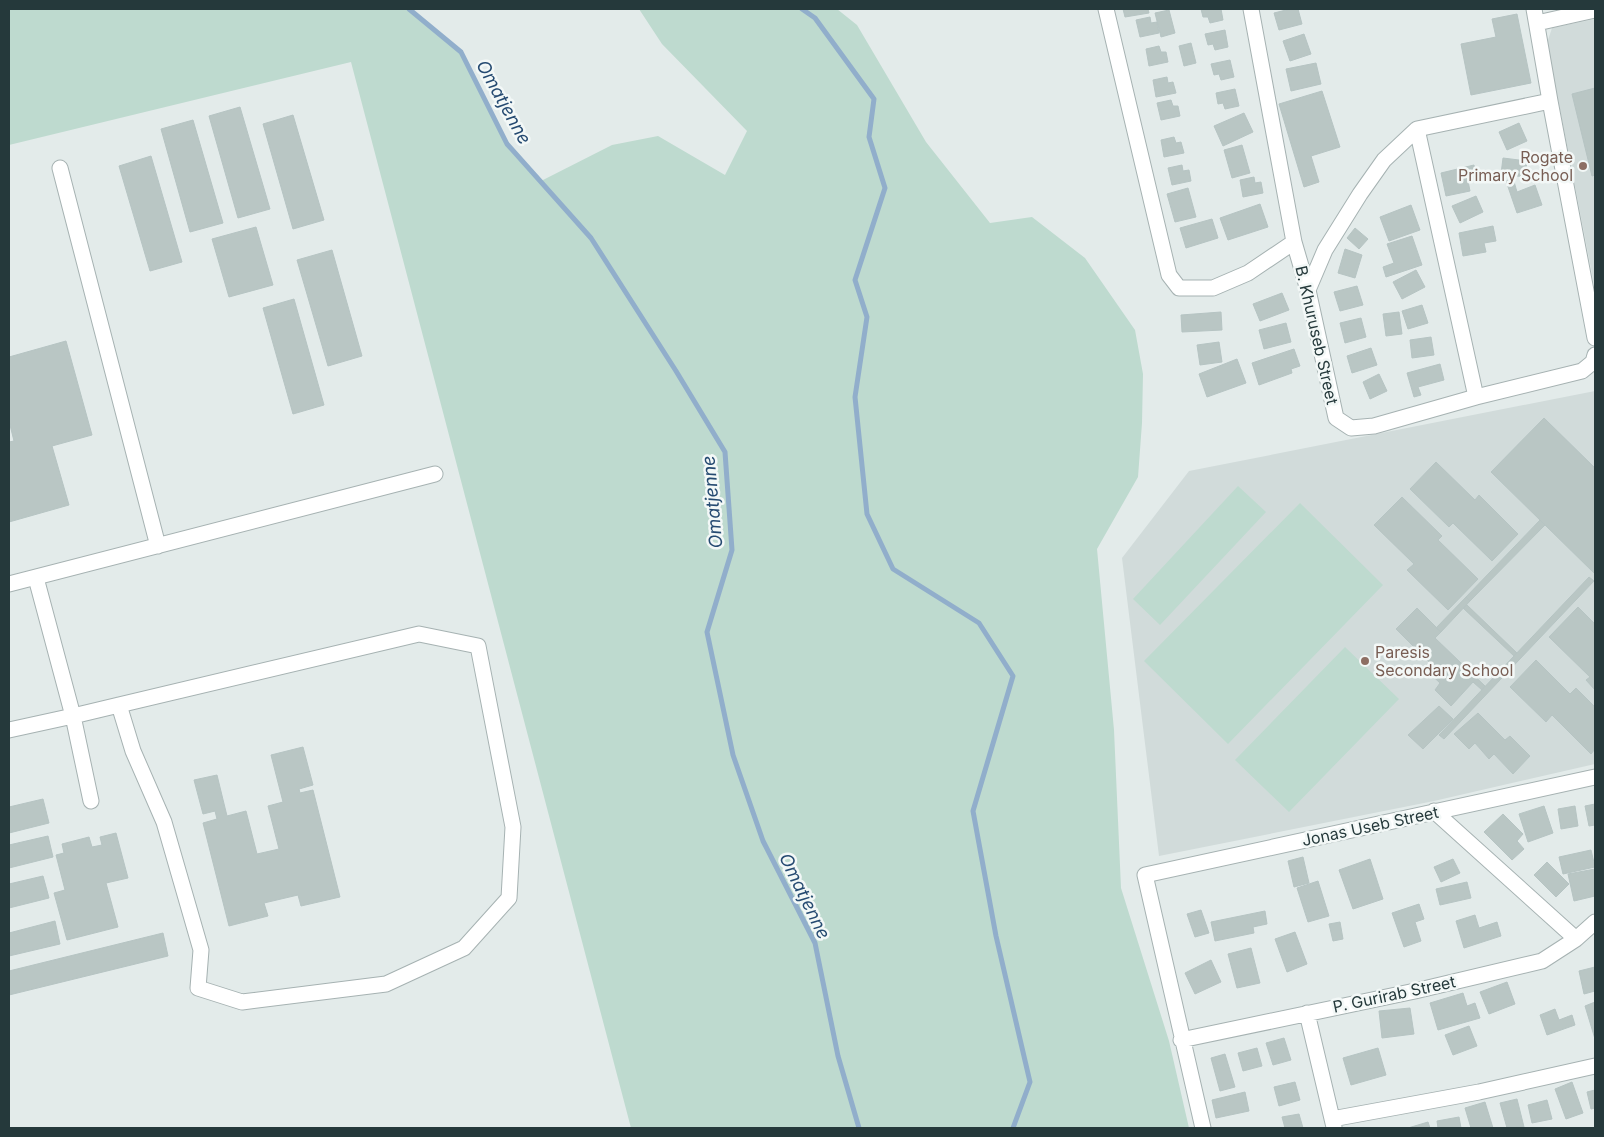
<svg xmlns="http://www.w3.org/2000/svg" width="1604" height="1137" font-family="Inter,sans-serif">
<rect width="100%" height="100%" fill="#e3ebea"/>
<path fill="#d1dbda" d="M1595 19V289L1547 43 1552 28Z
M1595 391V764L1434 801 1159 856 1122 558 1189 471Z"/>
<path fill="#bedacf" d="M9 9H409L461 52 507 144 541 181 612 145 658 136 725 175 747 131 662 44 639 9H837L857 25 926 142 990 223 1032 217 1085 258 1135 330 1143 374 1142 423 1138 477 1097 549 1114 730 1121 888 1169 1041 1189 1128H631L351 62 9 145Z
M1238 486 1266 512 1160 625 1133 599Z
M1300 503 1383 585 1228 744 1144 661Z
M1345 647 1399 699 1289 812 1235 760Z"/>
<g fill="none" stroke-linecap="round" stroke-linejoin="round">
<path stroke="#91aecb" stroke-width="5" d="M409 9 461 52 507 144 591 238 676 371 725 452 732 550 707 632 733 755 763 841 815 943 838 1056 859 1128
M802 9 815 18 874 99 869 137 885 188 855 280 867 317 855 397 867 514 893 569 979 623 1013 676 973 811 996 936 1030 1082 1013 1128"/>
</g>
<path fill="#b9c6c4" stroke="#b6c4c3" d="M1123 9H1148L1149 13 1125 17Z
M1201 9H1221L1223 20 1210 23 1208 17H1203Z
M1290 9H1298L1302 24 1279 30 1274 13Z
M1169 10 1175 33 1161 37 1155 13Z
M1517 14 1531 83 1471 95 1461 44 1496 37 1492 19Z
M1150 17 1151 23 1157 22 1159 33 1140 37 1136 20Z
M1225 30 1228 47 1215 50 1213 44 1208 45 1205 34Z
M1304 34 1311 54 1290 61 1283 41Z
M1191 43 1196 63 1184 66 1179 46Z
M1159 46 1161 52H1166L1168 62 1149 66 1146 49Z
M1230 60 1234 77 1221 80 1219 74 1214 75 1211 64Z
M1316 63 1321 84 1291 91 1286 69Z
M1167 77 1168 83 1173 82 1176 93 1156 97 1153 80Z
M1595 88V175L1592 176 1572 94Z
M1235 89 1239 106 1225 109 1223 103 1218 104 1216 93Z
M1322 91 1340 147 1311 156 1319 182 1304 187 1279 104Z
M1171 100 1173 106H1178L1180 116 1161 120 1157 103Z
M240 107 270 209 238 218 209 116Z
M1244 113 1253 132 1223 146 1214 126Z
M293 115 324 220 293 229 263 124Z
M193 120 223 223 190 232 161 129Z
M1519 123 1527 141 1507 150 1499 132Z
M1174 137 1176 143 1181 142 1184 153 1164 157 1161 140Z
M1242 145 1250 173 1232 178 1224 150Z
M151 156 182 262 150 271 119 166Z
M1503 158 1527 161 1525 177 1501 174Z
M1182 165 1183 171 1189 170 1191 181 1172 185 1168 168Z
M1474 165 1477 179 1468 181 1470 191 1446 196 1441 173Z
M1254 177 1255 183 1261 182 1263 193 1243 197 1240 180Z
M1513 178 1517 192 1535 185 1542 205 1517 213 1506 181Z
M1188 188 1196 217 1175 222 1167 194Z
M1476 196 1483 212 1460 223 1452 206Z
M1260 204 1268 227 1228 240 1220 218Z
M1411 205 1420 230 1389 241 1380 217Z
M1212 219 1218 238 1186 248 1180 228Z
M1493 226 1496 241 1484 243 1486 252 1463 256 1459 233Z
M256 227 273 285 229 297 212 239Z
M1355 228 1368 239 1359 249 1347 238Z
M1412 236 1422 265 1386 277 1383 267 1394 263 1387 244Z
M1345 249 1362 255 1355 278 1338 273Z
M332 250 362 356 328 366 297 260Z
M1416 270 1425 287 1402 299 1393 282Z
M1357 286 1363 305 1340 311 1334 292Z
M1282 293 1289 310 1260 321 1253 304Z
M294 299 324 405 293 414 263 308Z
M1422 305 1428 323 1408 329 1402 311Z
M1221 312 1222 330 1182 332 1181 315Z
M1399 312 1402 334 1386 336 1383 314Z
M1361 318 1366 337 1345 343 1340 323Z
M1286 323 1291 342 1264 349 1259 330Z
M1431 337 1434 355 1412 358 1410 340Z
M66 341 92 435 52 446 69 505 9 522V442L14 441 9 421V357Z
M1219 342 1222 362 1200 365 1197 345Z
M1371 348 1377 365 1352 373 1347 356Z
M1294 349 1300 366 1291 369 1292 373 1259 385 1252 363Z
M1237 359 1246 383 1207 397 1199 374Z
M1440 364 1444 380 1418 387 1421 395 1414 397 1407 373Z
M1379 374 1387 391 1370 399 1363 382Z
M1544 418 1595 468V574L1491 472Z
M1436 462 1475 500 1479 495 1518 534 1492 561 1453 523 1449 527 1410 489Z
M1402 497 1442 536 1438 540 1478 579 1448 610 1407 570 1414 564 1374 525Z
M1540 520 1545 525 1470 601 1466 597Z
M1589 577 1594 581 1444 739 1439 735Z
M1466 597 1470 601 1441 632 1436 628Z
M1467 605 1517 653 1514 656 1463 608Z
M1578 607 1595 624V690L1586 680 1590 677 1549 637Z
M1417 608 1441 632 1435 638 1485 686 1482 690 1473 682 1451 706 1435 690 1440 683 1424 668 1429 662 1396 629Z
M1536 660 1570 694 1576 688 1595 707V749L1591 754 1552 715 1546 722 1510 687Z
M1439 706 1453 719 1423 749 1408 735Z
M1478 713 1505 740 1510 736 1530 756 1513 774 1494 754 1489 759 1475 743 1469 749 1454 734Z
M303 747 313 785 299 789 300 793 313 790 340 897 301 906 298 895 264 903 268 916 229 926 203 823 217 819 215 811 203 814 194 780 217 775 227 816 246 811 257 854 279 849 268 806 283 802 271 755Z
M43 799 49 823 9 833V807Z
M1595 804V825L1589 826 1585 806Z
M1544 806 1553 833 1528 842 1519 814Z
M1575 806 1578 826 1561 829 1558 809Z
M1503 814 1523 834 1517 841 1524 849 1512 860 1484 832Z
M116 833 128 878 106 883 118 927 67 940 54 893 65 890 56 855 64 853 62 844 89 837 92 847 102 845 100 837Z
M48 836 53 857 9 868V845Z
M1591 850 1595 867 1563 874 1559 857Z
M1303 857 1309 883 1294 887 1288 861Z
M1370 859 1383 899 1353 909 1339 870Z
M1453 859 1460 873 1441 882 1434 867Z
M1547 862 1569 884 1556 897 1534 875Z
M1595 869V896L1574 901 1568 874Z
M43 876 49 898 9 908V884Z
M1318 881 1329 916 1308 922 1297 888Z
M1467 882 1471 898 1440 905 1436 889Z
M1419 904 1424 919 1415 922 1421 941 1404 947 1392 913Z
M1201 910 1209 933 1195 937 1187 914Z
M1265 911 1267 924 1253 927 1254 933 1215 941 1211 922Z
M1475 915 1479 928 1497 922 1501 936 1464 948 1456 921Z
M55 921 60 944 9 956V933Z
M1340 922 1343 939 1333 941 1329 924Z
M1295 932 1307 964 1287 972 1275 939Z
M163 933 168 956 9 995V971Z
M1251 948 1260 983 1237 988 1228 954Z
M1211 960 1221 982 1195 994 1185 973Z
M1595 967V991L1584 994 1579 971Z
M1507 982 1515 1004 1489 1014 1480 992Z
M1463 993 1467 1006 1475 1003 1480 1018 1438 1030 1430 1003Z
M1595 1002V1039L1585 1006Z
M1410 1008 1414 1034 1382 1038 1379 1011Z
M1555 1009 1559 1020 1572 1015 1575 1025 1547 1035 1540 1015Z
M1469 1026 1477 1046 1453 1055 1445 1035Z
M1284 1038 1291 1060 1273 1065 1266 1043Z
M1257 1048 1262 1066 1243 1071 1238 1053Z
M1378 1048 1386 1075 1351 1085 1343 1058Z
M1225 1054 1235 1087 1220 1091 1211 1058Z
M1295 1082 1300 1100 1279 1106 1274 1087Z
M1572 1082 1583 1113 1566 1119 1555 1089Z
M1595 1090V1108L1591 1109 1587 1092Z
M1245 1092 1249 1111 1216 1118 1212 1100Z
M1517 1099 1524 1127 1507 1128 1500 1103Z
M1547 1100 1552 1119 1532 1123 1528 1105Z
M1485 1102 1493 1128H1471L1465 1108Z
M1299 1114 1303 1128H1285L1282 1117Z
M1459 1117 1461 1128H1438L1437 1121Z
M1428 1122 1430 1128H1408Z"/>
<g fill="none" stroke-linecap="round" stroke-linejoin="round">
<g stroke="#a6b2b2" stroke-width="17">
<path id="minor" d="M1106 9 1169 275 1179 288H1213L1248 273 1294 242
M1251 9 1294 242 1308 290 1336 418 1351 428 1374 426 1476 397 1582 371 1593 362 1595 355
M1534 9 1550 101 1595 338
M1537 23 1595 10
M1417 129 1476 397
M60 168 158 546
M1308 290 1325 250 1360 194 1384 160 1417 129 1550 101
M36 578 73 716 119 705 419 634 478 646 513 827 509 898 464 948 386 984 242 1002 198 988 201 950 164 822 133 751 119 705
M9 584 435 474
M9 730 73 716 91 801
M1434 811 1576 939
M1307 1013 1334 1127
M1181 1040 1415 991 1542 961 1576 939 1595 922
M1332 1119 1479 1092 1595 1066
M1203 1128 1145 875 1595 777"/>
</g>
<use href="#minor" stroke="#fff" stroke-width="15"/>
</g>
<g fill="#8d6e63" stroke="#f3f8f7" stroke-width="2">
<circle cx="1583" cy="166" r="5"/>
<circle cx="1365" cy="661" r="5"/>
</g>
<g text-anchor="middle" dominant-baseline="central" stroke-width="5" stroke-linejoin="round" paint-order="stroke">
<g font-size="16" fill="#785e54" stroke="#f3f8f7" text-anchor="end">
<text x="1573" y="157">Rogate<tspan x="1573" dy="18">Primary School</tspan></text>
<text x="1375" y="652" text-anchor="start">Paresis<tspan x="1375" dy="18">Secondary School</tspan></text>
</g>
<g font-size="16" fill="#25393b" stroke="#f3f8f7">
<text transform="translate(1317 335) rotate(77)">B. Khuruseb Street</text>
<text transform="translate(1370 826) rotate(-12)">Jonas Useb Street</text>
<text transform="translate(1394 994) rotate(-12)">P. Gurirab Street</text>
</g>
<g font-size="18" font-style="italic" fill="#254a71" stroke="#f3f8f7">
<text transform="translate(504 102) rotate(61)">Omatjenne</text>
<text transform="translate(712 502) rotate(-95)">Omatjenne</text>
<text transform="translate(805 896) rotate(64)">Omatjenne</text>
</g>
</g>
<rect width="1604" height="1137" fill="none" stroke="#25393b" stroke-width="20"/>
</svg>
